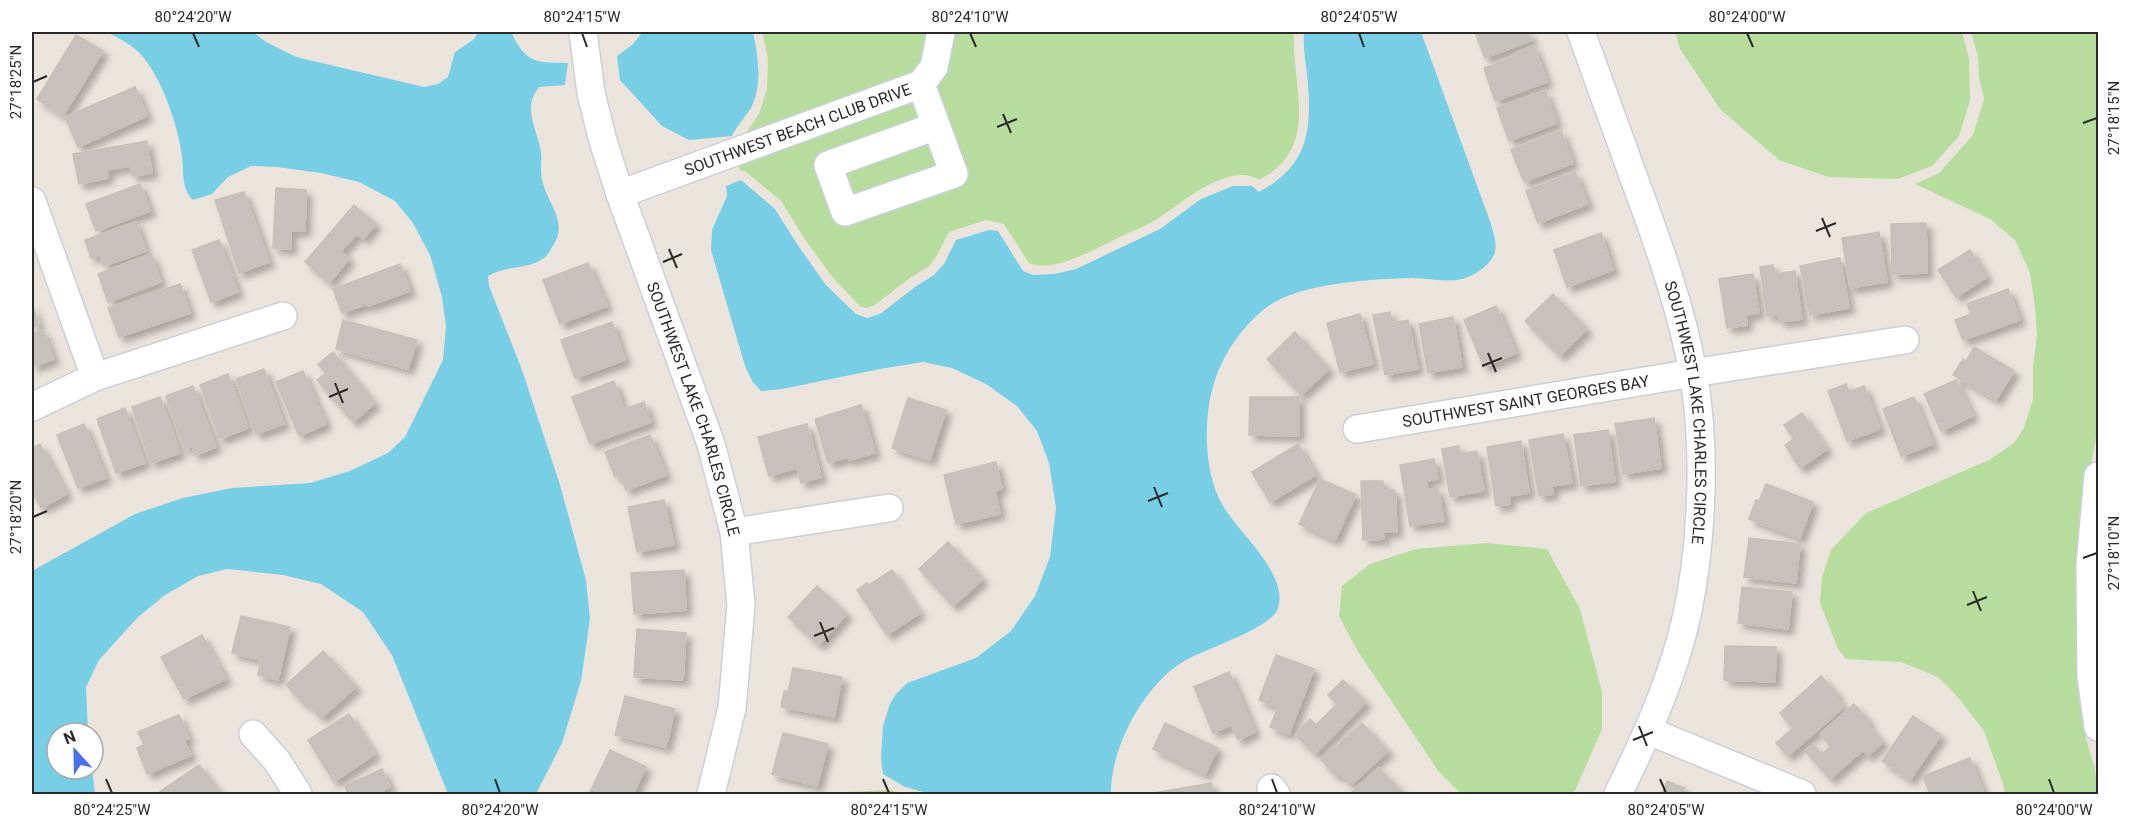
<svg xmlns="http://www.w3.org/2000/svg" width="2130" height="826" font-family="Roboto,sans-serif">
<defs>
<filter id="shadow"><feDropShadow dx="5.5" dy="5.5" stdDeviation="3" flood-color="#0004"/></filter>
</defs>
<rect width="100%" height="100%" fill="#ebe4dd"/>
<path fill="#b7dd9e" d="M762 32H1294C1291 86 1322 147 1259 180 1230 160 1180 204 1157 219 1146 226 1132 231 1120 237 1097 248 1053 274 1029 263L1004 224 986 220 949 232 936 257 928 267 910 278 875 305 867 308 860 306 833 278 804 238 781 201 746 172 740 170 730 146 739 143 759 114 767 89 768 58Z
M1675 32H1962L1969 59 1970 100 1959 136 1932 166 1898 179 1828 177 1779 160 1720 109 1680 49Z
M1971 32H2098V427L2087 487 2083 684V728L2095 769 2098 794H2004V787L1984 731 1956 695 1938 677 1901 662 1846 659 1838 649 1820 603 1822 577 1831 550 1866 513 1989 460 2014 443 2024 428 2033 399V367L2037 335 2035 307 2030 273 2015 240 1990 219 1915 184 1939 173 1973 135 1984 99 1979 77 1978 57Z
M1487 543 1547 549 1580 609 1602 692V729L1575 791 1571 794H1461L1439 772 1357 650 1339 616 1342 586 1370 564 1416 549Z
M891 790 900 794H795Z"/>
<path fill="#78cee5" d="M107 32H253L266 42 296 57 424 87 438 84 448 77 455 52 473 40 479 32H511C527 65 536 62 568 63L565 85 539 87C522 108 537 128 541 152 542 161 540 171 542 179 547 205 570 222 552 247 550 251 547 256 544 258 528 270 505 265 488 276L489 286 522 370 560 485 586 580 590 619 581 681 562 743 536 794H448L392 655 363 612 321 584 283 575 227 569 198 576 165 595 138 617 99 660 86 687 88 733H57V769H92L95 794H32V571L135 514 183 498 232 488 310 483 350 471 388 453 405 437 443 360 446 326 442 297 430 255 413 223 395 201 359 182 321 173 277 167 251 166 228 177 212 194 193 200C181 188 184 173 182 157 179 127 159 68 135 49 127 42 116 37 107 32Z
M643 32H753C758 56 763 84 751 108 745 118 737 125 732 136L689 140 662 126 620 80 617 56 632 45Z
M1304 32H1421L1491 224C1493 232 1497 242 1495 251 1493 264 1474 276 1462 279 1446 283 1429 278 1412 278 1373 279 1298 283 1267 307 1244 324 1224 353 1215 380 1203 415 1203 471 1222 504 1237 532 1289 573 1278 608 1272 629 1202 649 1181 663 1143 687 1110 749 1111 794H931L905 787 883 774 881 759 883 726 890 704 896 694 907 683 976 658 1011 631 1035 596 1050 557 1056 508 1049 463 1037 431 1017 406 986 384 952 368 923 362 880 369 782 389 761 391 752 381 745 366 711 250 712 230 727 196 726 186 741 180 775 209 797 244 826 285 856 314 867 318 880 314 915 287 934 275 944 264 956 240 989 230 998 231 1023 271 1033 275 1054 274 1076 269 1160 229 1201 199 1233 186H1252L1259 192C1311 164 1312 127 1307 73 1305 60 1303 45 1304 32Z"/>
<path fill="#c6c1bc" stroke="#c6c0b7" stroke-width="1.5" filter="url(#shadow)" d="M1475 32H1528L1532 40 1485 58Z
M76 35 103 51 63 116 37 99Z
M1534 46 1547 82 1495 101 1484 68 1516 56 1515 53Z
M135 87 147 116 78 147 65 117Z
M1545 91 1557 123 1509 141 1497 108Z
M1561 131 1573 163 1524 182 1511 150Z
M147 141 152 173 132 176 130 166 107 170 108 178 79 184 73 154Z
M1575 172 1588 204 1538 223 1526 191Z
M140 184 150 211 96 231 86 204Z
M276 188 306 190 305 231H291V249L273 248Z
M244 192 269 262 239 273 215 200Z
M354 205 376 224 363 239 357 234 341 251 349 259 329 283 305 262Z
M136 222 146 251 104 266 100 255 91 258 85 240Z
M1926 223 1927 273 1892 274 1891 224Z
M1879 232 1887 282 1850 288 1842 238Z
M1601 233 1613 270 1567 287 1554 250Z
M219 240 238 292 211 302 192 250Z
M1970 250 1987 277 1956 297 1938 270Z
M151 254 161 282 108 302 98 274Z
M1840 258 1849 308 1810 315 1800 266Z
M588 263 607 306 560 324 543 280Z
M400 264 410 291 368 306 367 304 342 313 333 289Z
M1773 265 1775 274 1795 271 1802 319 1780 322 1778 315 1767 316 1760 267Z
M1753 274 1759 313 1746 315 1747 325 1727 328 1719 279Z
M180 284 190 313 119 337 108 308Z
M2008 289 2020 320 1963 340 1955 320 1971 314 1967 304Z
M1553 294 1587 329 1560 356 1525 321Z
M32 304 39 325 32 328Z
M1496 306 1516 353 1484 367 1464 320Z
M1390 312 1392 323 1408 320 1418 369 1385 375 1373 315Z
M1360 314 1373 364 1340 372 1327 323Z
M1453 317 1462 367 1428 373 1419 324Z
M343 320 417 340 408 369 336 349Z
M612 322 625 360 575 378 561 340Z
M43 330 54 359 32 367V334Z
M1295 332 1329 369 1301 395 1267 359Z
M1974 347 2014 371 1996 400 1953 375 1963 359 1966 361Z
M333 352 375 403 353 422 317 380 326 373 318 364Z
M264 369 284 424 256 434 236 379Z
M303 371 326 424 299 436 276 382Z
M228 374 248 428 220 439 200 385Z
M1956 380 1973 416 1941 431 1924 394Z
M614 381 624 409 644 402 651 422 590 444 572 397Z
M1846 384 1849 392 1864 386 1880 429 1847 441 1828 391Z
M193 386 216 447 195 455 192 446 185 449 166 396Z
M160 397 180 453 151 463 132 407Z
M1250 397H1299V436L1249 435Z
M1914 397 1933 444 1901 456 1883 409Z
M908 398 946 410 930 460 892 448Z
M861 405 875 453 849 460 848 457 828 463 815 419Z
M125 408 145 463 116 473 97 419Z
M1802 413 1827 449 1800 468 1785 445 1794 439 1784 425Z
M1654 418 1661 468 1623 474 1615 424Z
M84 424 106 478 78 488 57 435Z
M807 424 821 477 801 483 797 468 769 476 758 437Z
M1608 430 1615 481 1581 486 1574 435Z
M1563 434 1572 483 1552 486 1553 494 1539 496 1529 440Z
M650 435 666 475 626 490 620 475 615 477 605 452Z
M1521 441 1529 493 1509 496 1510 504 1496 506 1487 447Z
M40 444 67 494 41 508 32 491V448Z
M1298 444 1316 475 1270 502 1252 472Z
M1459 446 1460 454 1477 451 1484 491 1450 497 1442 449Z
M1434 459 1438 479 1426 481 1428 490 1438 488 1444 521 1410 526 1400 465Z
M996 462 1002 489 995 490 1000 514 956 524 944 475Z
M1320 479 1356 495 1335 540 1299 524Z
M1361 481H1383V490H1395L1397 532H1384V539L1363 540Z
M1766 484 1813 502 1800 538 1749 519 1756 500 1759 501Z
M664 500 674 545 637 552 628 507Z
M1749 538 1800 544 1796 583 1744 577Z
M948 542 983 579 953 606 919 569Z
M684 570 686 610 634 614 631 573Z
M892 570 920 613 887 635 857 590 867 583 869 585Z
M817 586 847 614 819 645 788 617Z
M1742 587 1792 592 1788 629 1738 623Z
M241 616 290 627 278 680 258 675 261 660 232 653Z
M637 629 686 633 683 680 634 677Z
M202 635 226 679 184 699 161 657Z
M1725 646 1776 647 1775 682 1724 680Z
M323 651 356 687 321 718 307 703 305 705 286 685Z
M1276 655 1314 669 1289 734 1270 727 1278 707 1259 700Z
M793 668 842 677 834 717 781 707 784 691 788 692Z
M1229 672 1255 732 1238 740 1231 725 1213 733 1194 687Z
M1821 676 1838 695 1836 697 1844 707 1788 756 1776 743 1793 728 1780 713Z
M1343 680 1366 702 1315 754 1295 735 1310 719 1316 725 1337 704 1328 695Z
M625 696 675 709 666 747 615 735Z
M1854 704 1869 721 1867 724 1883 742 1868 756 1863 750 1830 779 1805 751 1813 744 1822 754 1831 746 1820 734Z
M349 714 375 754 334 782 308 740Z
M179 715 189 738 184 740 191 755 147 774 137 748 144 745 138 732Z
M1913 716 1941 735 1910 780 1882 761Z
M1165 723 1218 748 1205 774 1153 749Z
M1362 723 1388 751 1351 785 1339 773 1336 776 1321 760Z
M783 733 828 744 817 786 772 774Z
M610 750 646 767 633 794H589Z
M1970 758 1984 794H1925L1929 792 1923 776Z
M199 765 221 794H161L159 792Z
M1378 768 1404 794H1350Z
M382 769 390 787 383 790 385 794H348L345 786Z
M1667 781 1684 788 1682 794H1662Z
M1211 783 1214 794H1148Z"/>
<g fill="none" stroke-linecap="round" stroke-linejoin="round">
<g stroke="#cbcfda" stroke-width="30">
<g id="minor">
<path id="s1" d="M583 32 591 93 603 141 620 194 711 444 734 532 741 605 732 708 711 794"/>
<path id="s2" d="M1581 32C1599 81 1617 131 1635 181 1658 243 1681 307 1693 372 1708 457 1702 574 1676 656 1661 704 1640 749 1618 794"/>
<path d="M921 84 954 174 845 212 828 165 936 126"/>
<path id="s3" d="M620 194 921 84 934 67 941 32"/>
<path d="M32 201 95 377"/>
<path d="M32 407 95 377 283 316"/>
<path id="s4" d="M1357 429 1693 373 1905 340"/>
<path d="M2098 476 2090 566 2091 676 2098 727"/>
<path d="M734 532 889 508"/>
<path d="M1649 731 1802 794"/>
<path d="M253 734 277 761 298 794"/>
<path d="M1271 788 1276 794"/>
</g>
</g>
<use href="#minor" stroke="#fff" stroke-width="27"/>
</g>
<path fill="none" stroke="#2a2a2a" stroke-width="2" d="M193 33 199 47M582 33 587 47M970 33 976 47M1359 33 1364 47M1747 33 1753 47M33 82 47 76M1003 114 1011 133M2083 123 2097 118M997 127 1017 119M1822 218 1830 237M1816 231 1836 223M669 249 677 268M663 262 682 254M1488 353 1496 372M1482 366 1502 358M335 383 343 403M329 397 348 389M1154 487 1162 507M1148 501 1168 493M33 517 47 511M2083 558 2097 553M1973 591 1981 611M1967 605 1987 597M820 622 828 642M814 636 834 628M1639 726 1647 746M1633 740 1653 732M106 779 112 793M495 779 500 793M883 779 889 793M1272 779 1277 793M1660 779 1666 793M2049 779 2054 793"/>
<g text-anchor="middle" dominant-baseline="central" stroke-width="6" stroke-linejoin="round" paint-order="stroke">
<g font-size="16" fill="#2a2a2a" stroke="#fff">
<text stroke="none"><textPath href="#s3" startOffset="189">SOUTHWEST BEACH CLUB DRIVE</textPath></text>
<text stroke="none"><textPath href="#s4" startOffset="171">SOUTHWEST SAINT GEORGES BAY</textPath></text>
<text stroke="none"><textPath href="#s1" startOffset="394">SOUTHWEST LAKE CHARLES CIRCLE</textPath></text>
<text stroke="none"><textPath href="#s2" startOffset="398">SOUTHWEST LAKE CHARLES CIRCLE</textPath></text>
</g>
</g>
<rect width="2130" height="826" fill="none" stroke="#ffffff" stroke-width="66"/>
<g transform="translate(75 751) rotate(338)"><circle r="28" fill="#ffffff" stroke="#aaaaaa" stroke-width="1.5"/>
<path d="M0-4.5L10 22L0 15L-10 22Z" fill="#4a71eb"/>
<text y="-9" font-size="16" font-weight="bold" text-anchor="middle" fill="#2a2a2a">N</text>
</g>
<rect x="33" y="33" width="2064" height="760" fill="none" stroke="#2a2a2a" stroke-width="2"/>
<g font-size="15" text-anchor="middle" fill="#2a2a2a">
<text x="193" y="22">80°24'20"W</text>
<text x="582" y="22">80°24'15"W</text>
<text x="970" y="22">80°24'10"W</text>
<text x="1359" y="22">80°24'05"W</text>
<text x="1747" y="22">80°24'00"W</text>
<text transform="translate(16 82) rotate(-90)" y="5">27°18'25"N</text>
<text transform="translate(2114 118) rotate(-90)" y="5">27°18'15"N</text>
<text transform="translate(16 517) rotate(-90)" y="5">27°18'20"N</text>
<text transform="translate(2114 553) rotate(-90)" y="5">27°18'10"N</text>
<text x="112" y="815">80°24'25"W</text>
<text x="500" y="815">80°24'20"W</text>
<text x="889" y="815">80°24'15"W</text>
<text x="1277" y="815">80°24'10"W</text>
<text x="1666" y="815">80°24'05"W</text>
<text x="2054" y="815">80°24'00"W</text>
</g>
</svg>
